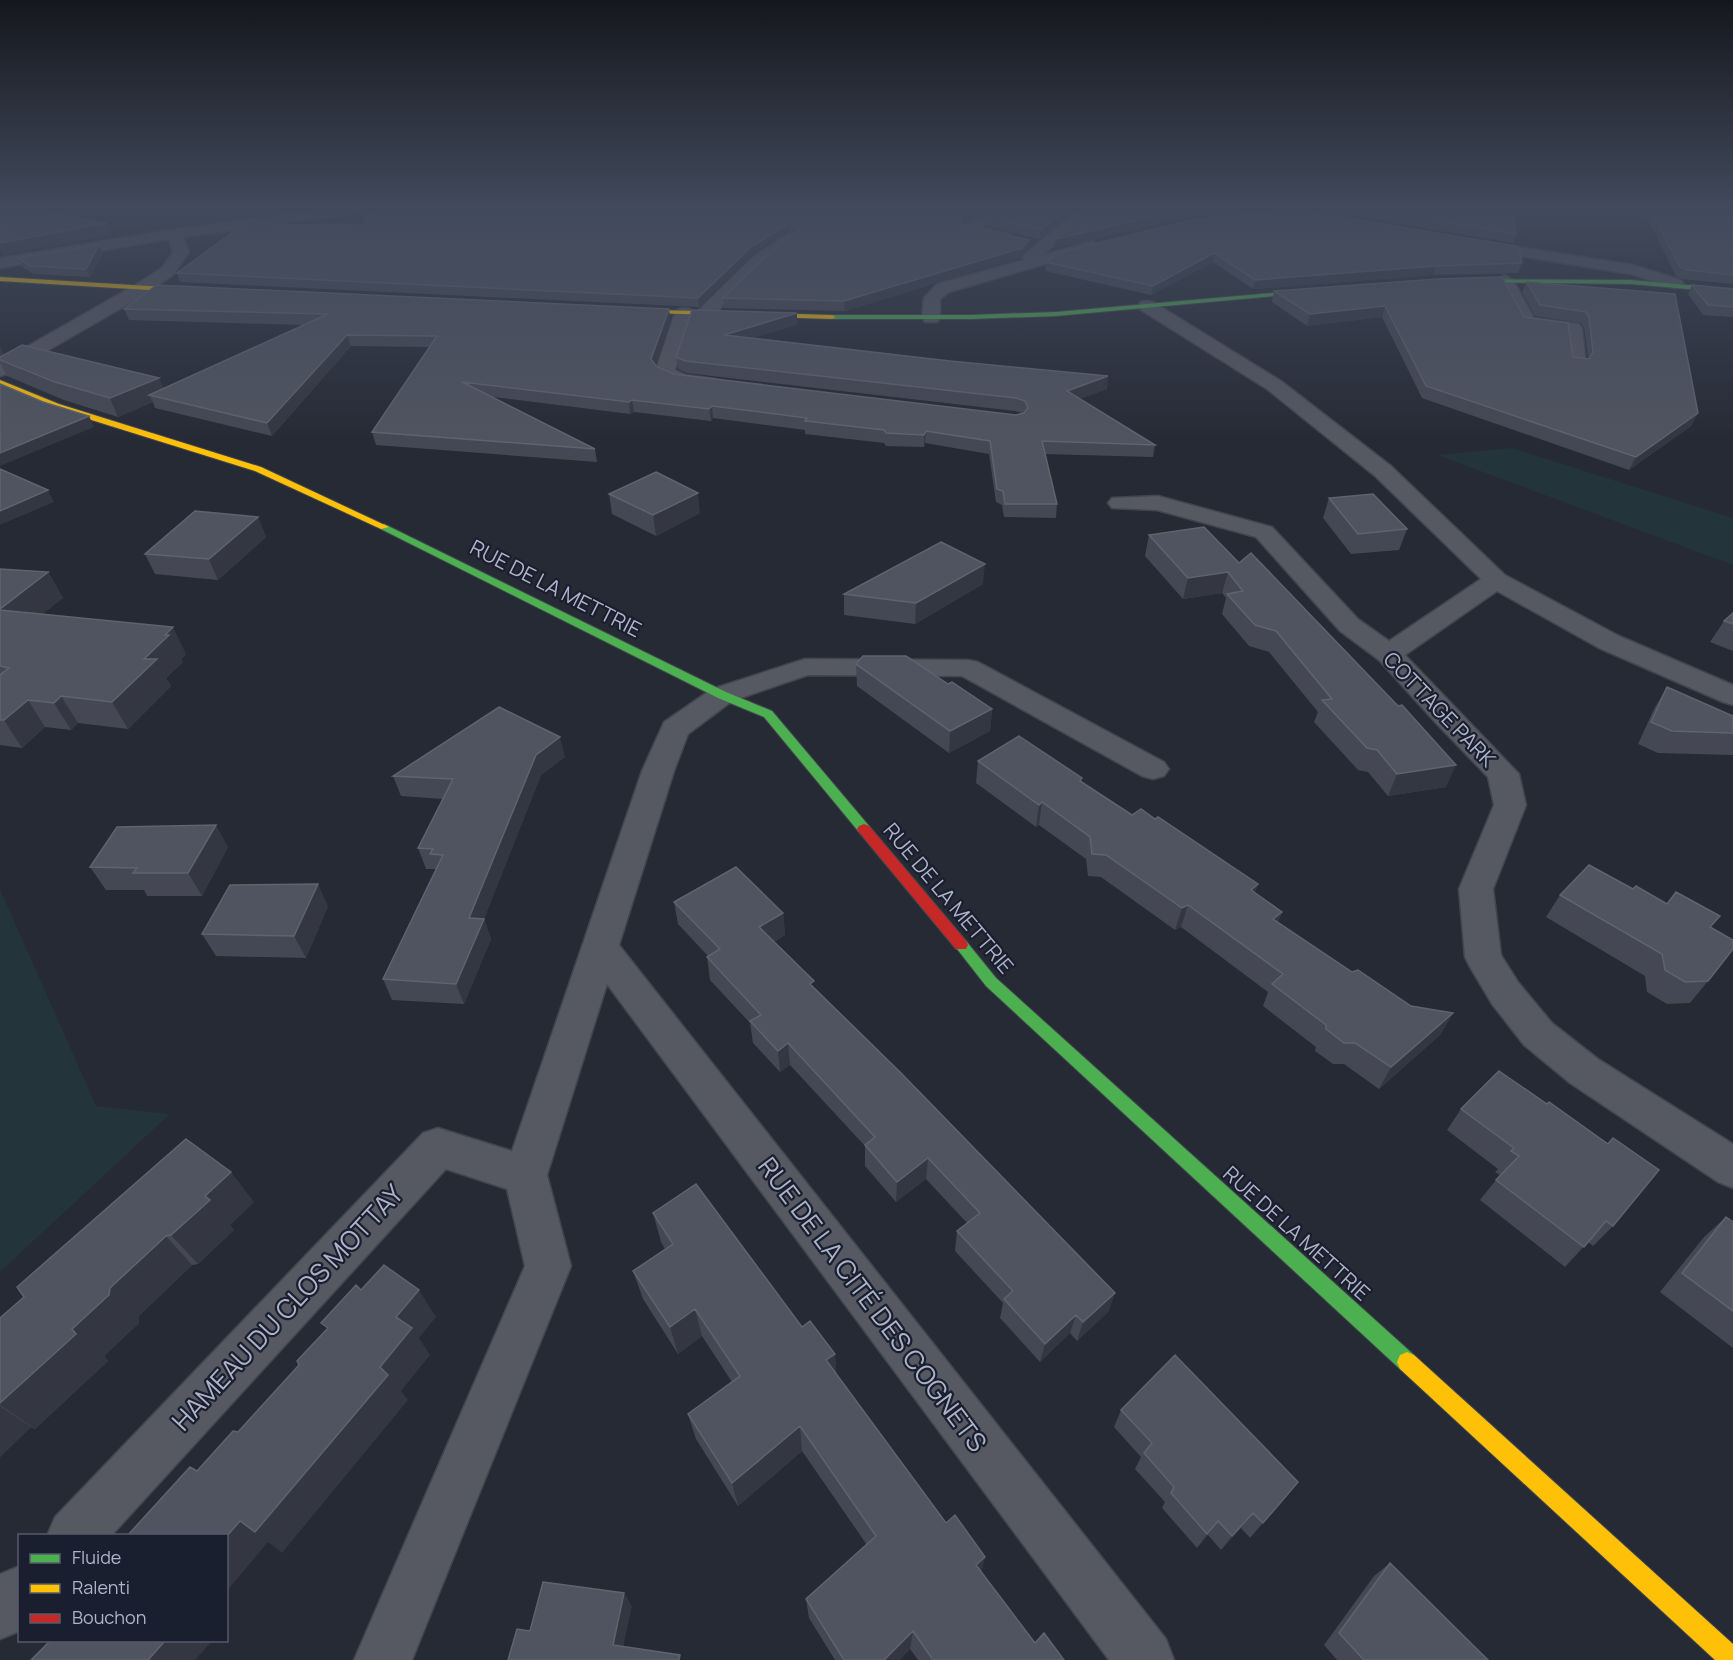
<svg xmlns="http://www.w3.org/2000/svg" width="1733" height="1660" font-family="Manrope,sans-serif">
<rect width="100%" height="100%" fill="#262a35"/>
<path fill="#23343b" d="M188 209H329L199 227V212Z
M1512 448 1733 518V565L1437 455Z
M0 889 96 1106 170 1114 0 1272Z"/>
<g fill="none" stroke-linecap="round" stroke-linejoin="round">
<g stroke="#42454e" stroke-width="3">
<path id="street" d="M321 209H360L353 213 183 237 189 252 174 274 149 292 7 374 0 376V362L137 284 162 268 173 252 169 239 0 268V258L158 232Z
M1079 209H1095L1043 255 1092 241 1100 246 1097 249 949 292 940 299V318L937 322H925L922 318 924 298 937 284 1024 260 1022 258 1024 255Z
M987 214 994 218 981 227 1010 234 1013 237 1010 240 1005 242 962 231 960 228Z
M789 233 797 238 794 241 765 263 711 318H699L696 314 699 310 753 257Z
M1474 240 1633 265 1681 280 1683 283 1675 288 1631 274 1469 248 1466 245 1469 242Z
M1505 275 1513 280 1534 318 1579 324 1582 328 1586 364 1584 368H1570L1568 364 1565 332 1522 327 1497 280Z
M1147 301 1153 302 1281 381 1391 466 1505 575 1619 636 1733 685V705L1723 702 1599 648 1497 591 1405 655 1519 774 1526 805 1493 889 1501 955 1518 982 1552 1023 1598 1059 1733 1144V1188L1718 1182 1570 1083 1524 1045 1492 1004 1470 967 1465 957 1459 889 1494 805 1488 777 1435 722 1379 660 1340 631 1256 537 1157 510 1112 508 1108 503 1112 498 1158 496 1272 527 1358 619 1389 641 1481 579 1375 476 1267 389 1141 310 1138 306 1141 302Z
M684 308 690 309 693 313 675 370 686 375 714 379 717 383 714 387C697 391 666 386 655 372L675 313 678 309Z
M805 659 968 660 978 662 1164 762 1169 769 1164 776 1153 779 1142 776 962 676 808 675 732 701 688 734 674 771 619 945 1166 1639 1174 1660H1109L607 984 547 1175 571 1266 412 1660H354L525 1266 507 1189 446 1169 111 1536H47L55 1517 423 1133 438 1128 512 1151 642 771 664 722 712 689Z
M20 1566V1631L0 1639V1574Z"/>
</g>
<g stroke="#42454e" stroke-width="2">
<path id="fast" d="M1457 279 1631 280 1733 289V293L1631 284 1459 282Z
M1318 289 1320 292 1056 316 970 319H832L828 317 832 315H970L1056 312Z
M384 524 726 692 772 711 869 826 871 829 869 832H859L764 717 718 698 381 529 379 527Z
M961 939 966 941 996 978 1414 1355 1417 1362 1414 1369 1407 1372 1400 1369 986 986 954 945 956 941Z"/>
</g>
<g stroke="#42454e" stroke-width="2">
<path id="slow" d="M0 277 198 289 201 291 198 293 0 281Z
M624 309 832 315 836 317 832 319 622 312V310Z
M0 380 59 404 261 467 389 527 381 529 255 471 53 408 0 385Z
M1407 1352 1414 1355 1733 1644V1660H1715L1400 1369 1397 1362 1400 1355Z"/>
</g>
<g stroke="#42454e" stroke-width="2">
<path id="jam" d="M864 824 869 826 966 941 968 945 966 949H956L859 832 857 829 859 826Z"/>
</g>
<use href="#street" fill="#565862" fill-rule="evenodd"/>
<use href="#fast" fill="#4caf50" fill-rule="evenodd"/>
<use href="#slow" fill="#ffc107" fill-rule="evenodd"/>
<use href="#jam" fill="#c62828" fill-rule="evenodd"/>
</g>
<path fill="#454854" d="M397 209H1075L1040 239 986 226 987 218 991 215 986 212 961 224 1028 249 1021 257 845 311 724 308 723 298 795 234 790 231 751 255 699 307 180 282 177 273 277 225 366 224 365 222 362 214Z
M1090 209H1270L1232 211 1187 217 1054 248Z
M1312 209H1511L1516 234 1513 243Z
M1643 209H1733V284L1683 279 1676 276Z
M1188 221 1522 263 1518 273 1433 275 1253 289 1213 262 1151 295 1045 271 1046 262Z
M103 253 90 277 34 274 22 267 18 258Z
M1527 282 1675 294 1698 413 1691 426 1629 470 1422 398 1382 317 1307 326 1272 302 1274 291 1524 317 1573 357 1588 358 1584 328 1581 323 1535 316 1522 292Z
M1692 285 1733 289V317L1703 315 1688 294Z
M124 309H669L670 321 655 365 673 374 1016 415 1022 413 1015 411 687 373 678 369 676 357 797 325 752 338 1107 389 1079 399 1155 445 1153 457 1045 454 1057 504 1056 518 1004 517 1002 505 996 502 989 454 925 443 924 447 886 446 884 443 805 434V430L713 418 711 421 634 412 630 414 493 397 595 449 597 462 376 445 372 432 430 347 351 346 272 436 155 408 153 402 118 417 64 400 7 376 0 363V347L4 355 164 389 304 325 129 320Z
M609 494 700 513 656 536 612 514Z
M1329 498 1407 529 1399 550 1351 554 1323 518Z
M258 517 266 537 218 580 155 574 145 554Z
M1204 527 1446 787 1388 796 1368 772 1358 770 1314 722 1318 712 1269 652 1249 646 1222 614 1226 598 1222 593 1183 599 1145 556 1149 535Z
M0 569 48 572 63 598 42 614 186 654 181 659 183 662 166 678 171 686 128 729 78 723 71 730 45 727 22 748 0 745Z
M983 584 915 624 844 615V594Z
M1733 613V651L1710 642 1724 621Z
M856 664 948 684 992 709 990 731 949 753 857 686Z
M1667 687 1733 716V755L1658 753 1638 744 1654 709Z
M565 757 541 775 484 919 491 939 464 1004 392 1000 383 979 436 869H426L418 848 443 799 401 796 393 776Z
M978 761 1081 782 1255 893 1282 912 1278 922 1352 972 1411 1006 1453 1013 1440 1035 1379 1089 1344 1064H1333L1315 1051 1316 1047 1263 1006 1268 992 1181 927 1175 930 1101 877 1088 876 1086 859 1039 825 1036 827 976 783Z
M228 847 202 896H147L144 890H106L90 867Z
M1633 889 1711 928 1708 981 1690 1003 1667 1004 1647 992 1645 976 1546 917 1560 895Z
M674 902 783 913 785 935 774 942 814 988 1115 1293 1108 1312 1077 1341 1070 1333 1040 1362 1000 1318 1003 1303 955 1251 957 1231 967 1223 926 1179 896 1202 865 1166V1146L790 1065 780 1072 753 1043 750 1023 710 980 707 957 708 956 678 924Z
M328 906 306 958 216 956 202 934Z
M1547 1104 1608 1143 1613 1138V1226L1593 1246 1588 1242 1565 1267 1480 1200 1500 1175 1495 1172 1498 1169 1447 1130 1461 1109Z
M254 1202 230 1225 234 1230 198 1264 192 1265 139 1316V1323L104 1356 108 1361 35 1429 31 1427 0 1457V1318L24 1297 17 1287Z
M653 1213 802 1327 835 1354 836 1374 946 1523 985 1557 981 1572 1035 1643 1064 1660H918L910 1649 899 1660H835L809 1618 806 1599 867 1545 802 1451 738 1506 696 1439 688 1414 732 1382 702 1336 678 1354 643 1299 633 1271 665 1249 661 1242Z
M1726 1217 1733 1222V1348L1660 1292 1704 1237Z
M1121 1410 1298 1482 1250 1538 1241 1528 1221 1550 1208 1535 1197 1548 1162 1508 1165 1502 1135 1469 1141 1457 1114 1427Z
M1390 1563 1488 1660H1337L1324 1645 1374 1576Z"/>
<path fill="#343742" d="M974 209H986V212L961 223 958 227 959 218 962 215Z
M1066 209H1075L1040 239 1041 230Z
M1185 209H1232V211L1187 217 1054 248 1055 239Z
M107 223 112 235 3 255 0 249V243Z
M790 223V231L751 255 699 307 698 298 751 247Z
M1029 240 1028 249 1021 257 845 311 844 301Z
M99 245 103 253 90 277 86 269Z
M1214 253 1213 262 1151 295 1153 286Z
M1436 266 1433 275 1253 289 1255 280Z
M1385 306 1382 317 1307 326 1310 314Z
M669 309 670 321 653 371 651 359Z
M797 313V325L725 346 724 335Z
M347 335 351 346 272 436 267 423Z
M0 347 5 357 0 360Z
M1108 376 1107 389 1065 404 1067 391Z
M159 378 167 396 149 395 153 402 118 417 110 398Z
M632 400 634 412 630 414 629 402Z
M712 406 713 418 711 421 709 409Z
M1698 413 1691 426 1629 470 1636 457Z
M89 416 94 427 0 466V453Z
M926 431 925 443 924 447V435Z
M48 490 54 502 0 525V511Z
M698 493 700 513 656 536 653 515Z
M258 517 266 537 218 580 209 559Z
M985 564 983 584 915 624 916 603Z
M48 572 63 598 14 637 0 614V609Z
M1228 572 1222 593 1183 599 1188 578Z
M173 627 186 654 181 659 183 662 166 678 171 686 128 729 112 702 144 659Z
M61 696 78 723 71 730 54 703Z
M28 700 45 727 22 748 4 720Z
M992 709 990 731 949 753 950 731Z
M560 737 565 757 541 775 484 919 491 939 464 1004 456 984 469 918 536 755Z
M1456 765 1446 787 1388 796 1397 774Z
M1042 802 1039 825 1036 827 1039 805Z
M216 825 228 847 202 896 188 873Z
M318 884 328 906 306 958 294 936Z
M1258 884 1251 906V890Z
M1188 905 1181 927 1175 930 1182 908Z
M1282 912 1273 934V919Z
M783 913 785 935 762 950 759 927Z
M1453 1013 1440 1035 1379 1089 1391 1067Z
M788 1043 790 1065 780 1072 778 1051Z
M928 1158 926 1179 896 1202 897 1182Z
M231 1172 254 1202 230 1225 234 1230 198 1264 171 1235 205 1196Z
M166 1236 192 1265 139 1316V1323L104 1356 108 1361 35 1429 0 1405V1403L72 1329 110 1288Z
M419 1290 436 1317 419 1338 430 1355 401 1391 408 1400 282 1553 268 1542 226 1592V1537L380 1367 396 1317Z
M1115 1293 1108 1312 1077 1341 1083 1322Z
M695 1309 702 1336 678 1354 670 1327Z
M1076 1315 1070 1333 1040 1362 1045 1344Z
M835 1354 837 1380 826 1360Z
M0 1406 31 1427 0 1457Z
M800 1426 802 1451 738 1506 732 1483Z
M1253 1513 1241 1528 1221 1550 1232 1536Z
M1218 1521 1208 1535 1197 1548 1207 1534Z
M985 1557 980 1578 976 1565Z
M624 1593 632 1606 621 1657 613 1645Z
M913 1631 910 1649 899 1660H884Z
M165 1641H212L195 1660H148Z"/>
<path fill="#505460" stroke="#5f6370" stroke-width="1.5" d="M0 209H31L107 223 0 243Z
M397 209H974L962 215 959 218 961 224 1029 240 1022 248 844 301 723 298 766 256 798 231V228L790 223 751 247 698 298 177 273 248 221 277 225 371 224 362 214Z
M995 209H1066L1041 230 987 218 997 210Z
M1090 209H1185L1055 239Z
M1364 209H1511L1516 234Z
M1650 209H1733V275L1687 270 1680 267Z
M1306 211 1519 247 1522 263 1436 266 1255 280 1214 253 1153 286 1046 262 1057 253 1188 221 1233 214Z
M99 245 86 269 30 266 18 258Z
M1502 277 1524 317 1568 323 1573 357 1589 359 1593 352 1589 317 1586 312 1540 305 1527 282 1675 294 1698 413 1636 457 1426 386 1385 306 1310 314 1274 291 1437 279Z
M157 285 669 309 651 359 656 366 673 374 1016 415 1024 413 1028 408 1025 401 1016 398 685 361 676 357 692 310 797 313 724 335 950 361 1108 376 1067 391 1155 445 1042 441 1057 504H1005L1003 491 997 489 990 441 926 431 924 435 886 433 884 430 805 421 807 418 712 406 709 409 632 400 629 402 462 382 595 449 372 432 437 336 347 335 267 423 149 395 328 314 124 309Z
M1692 285 1733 289V307L1708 305Z
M22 345 159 378 110 398 55 382 0 360V357Z
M0 384 43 402 89 416 0 453Z
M0 469 48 490 0 511Z
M656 472 698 493 653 515 609 494Z
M1373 494 1407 529 1358 534 1329 498Z
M195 511 258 517 209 559 145 554Z
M1204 527 1239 563 1251 553 1398 706 1402 705 1456 765 1397 774 1377 750 1367 748 1322 700 1332 699 1276 631 1255 625 1227 594 1243 591 1228 572 1188 578 1149 535Z
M941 542 985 564 916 603 844 594Z
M0 569 48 572 0 609Z
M0 610 173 627 165 635H169L144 659H157L112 702 61 696 54 703 28 700 4 720H0V675L9 668 0 666Z
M1733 613V624L1724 621Z
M863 656H906L948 684 952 682 992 709 950 731 856 664Z
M1667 687 1733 716V733L1672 731 1651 722Z
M499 707 560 737 536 755 469 918 484 919 456 984 383 979 443 855 430 854 433 849 418 848 453 779 393 776Z
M1019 736 1082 778 1080 781 1132 815 1141 809 1155 819 1158 817 1258 884 1251 890 1282 912 1273 919 1352 972 1358 970 1411 1006 1453 1013 1391 1067 1355 1043H1344L1326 1029V1025L1272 984 1283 974 1188 905 1182 908 1106 855 1092 854 1090 837 1042 802 1039 805 978 761Z
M216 825 188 873H133L137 868 90 867 117 827Z
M1589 865 1633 889 1636 886 1667 904 1676 892 1720 916 1710 927 1733 940V949L1708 981 1685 982 1665 970 1662 954 1560 895Z
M736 867 783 913 759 927 814 981 810 984 901 1073 1115 1293 1083 1322 1076 1315 1045 1344 1004 1299 1013 1291 957 1231 980 1213 928 1158 897 1182 865 1145 875 1137 788 1043 778 1051 750 1021 761 1015 707 957 720 949 674 902Z
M318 884 294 936 202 934 230 885Z
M1499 1071 1547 1104 1549 1102 1608 1144 1613 1138 1659 1170 1613 1226 1606 1221 1584 1247 1496 1180 1519 1156 1511 1151 1514 1148 1461 1109Z
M186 1139 231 1172 205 1196 210 1200 171 1235 166 1236 110 1288 109 1295 72 1329 76 1334 0 1403V1318L24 1297 17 1287Z
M696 1184 802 1327 810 1321 835 1354 826 1360 946 1523 955 1515 985 1557 976 1565 1035 1643 1044 1633 1064 1660H933L913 1631 884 1660H844L806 1599 876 1536 800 1426 732 1483 688 1414 740 1376 695 1309 670 1327 633 1271 673 1244 653 1213Z
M1726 1217 1733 1222V1311L1682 1273Z
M384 1265 419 1290 396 1317 412 1328 380 1367 388 1375 255 1532 240 1521 226 1537V1536H127L190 1467 197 1471 233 1431 238 1432 299 1365 297 1361 328 1328 321 1323 356 1285 361 1290Z
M1175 1355 1298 1482 1263 1523 1253 1513 1232 1536 1218 1521 1207 1534 1171 1493 1174 1487 1144 1453 1152 1443 1121 1410Z
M1390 1563 1488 1660H1364L1339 1633Z
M543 1582 624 1593 613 1645 680 1655 679 1660H508L517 1629 530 1631Z
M50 1641H165L148 1660H31Z"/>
<linearGradient id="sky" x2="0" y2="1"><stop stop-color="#15171d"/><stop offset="0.47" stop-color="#414a5c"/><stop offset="1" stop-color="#414a5c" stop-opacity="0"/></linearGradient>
<rect width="1733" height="442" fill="url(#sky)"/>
<g text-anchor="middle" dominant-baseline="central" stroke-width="4.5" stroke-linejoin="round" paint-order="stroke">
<g font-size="21" fill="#aeb4c7" stroke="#191f2f">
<text transform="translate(556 588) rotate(27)">RUE DE LA METTRIE</text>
<text transform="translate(1440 709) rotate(46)">COTTAGE PARK</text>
<text transform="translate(949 898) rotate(50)">RUE DE LA METTRIE</text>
<text transform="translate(1297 1233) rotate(42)">RUE DE LA METTRIE</text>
</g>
<g font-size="26" fill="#aeb4c7" stroke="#191f2f">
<text transform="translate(873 1304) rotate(53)">RUE DE LA CITÉ DES COGNETS</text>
<text transform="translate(287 1307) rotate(-47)">HAMEAU DU CLOS MOTTAY</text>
</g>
</g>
<rect x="18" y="1534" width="210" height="108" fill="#191f2f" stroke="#555b6c" stroke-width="1.5"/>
<rect x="30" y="1554" width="30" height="9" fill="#4caf50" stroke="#555b6c" stroke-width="1.5"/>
<text x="72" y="1564" font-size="18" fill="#aeb4c7">Fluide</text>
<rect x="30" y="1584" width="30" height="9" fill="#ffc107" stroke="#555b6c" stroke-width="1.5"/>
<text x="72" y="1594" font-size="18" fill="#aeb4c7">Ralenti</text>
<rect x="30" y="1614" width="30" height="9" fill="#c62828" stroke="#555b6c" stroke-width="1.5"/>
<text x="72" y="1624" font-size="18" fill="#aeb4c7">Bouchon</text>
</svg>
